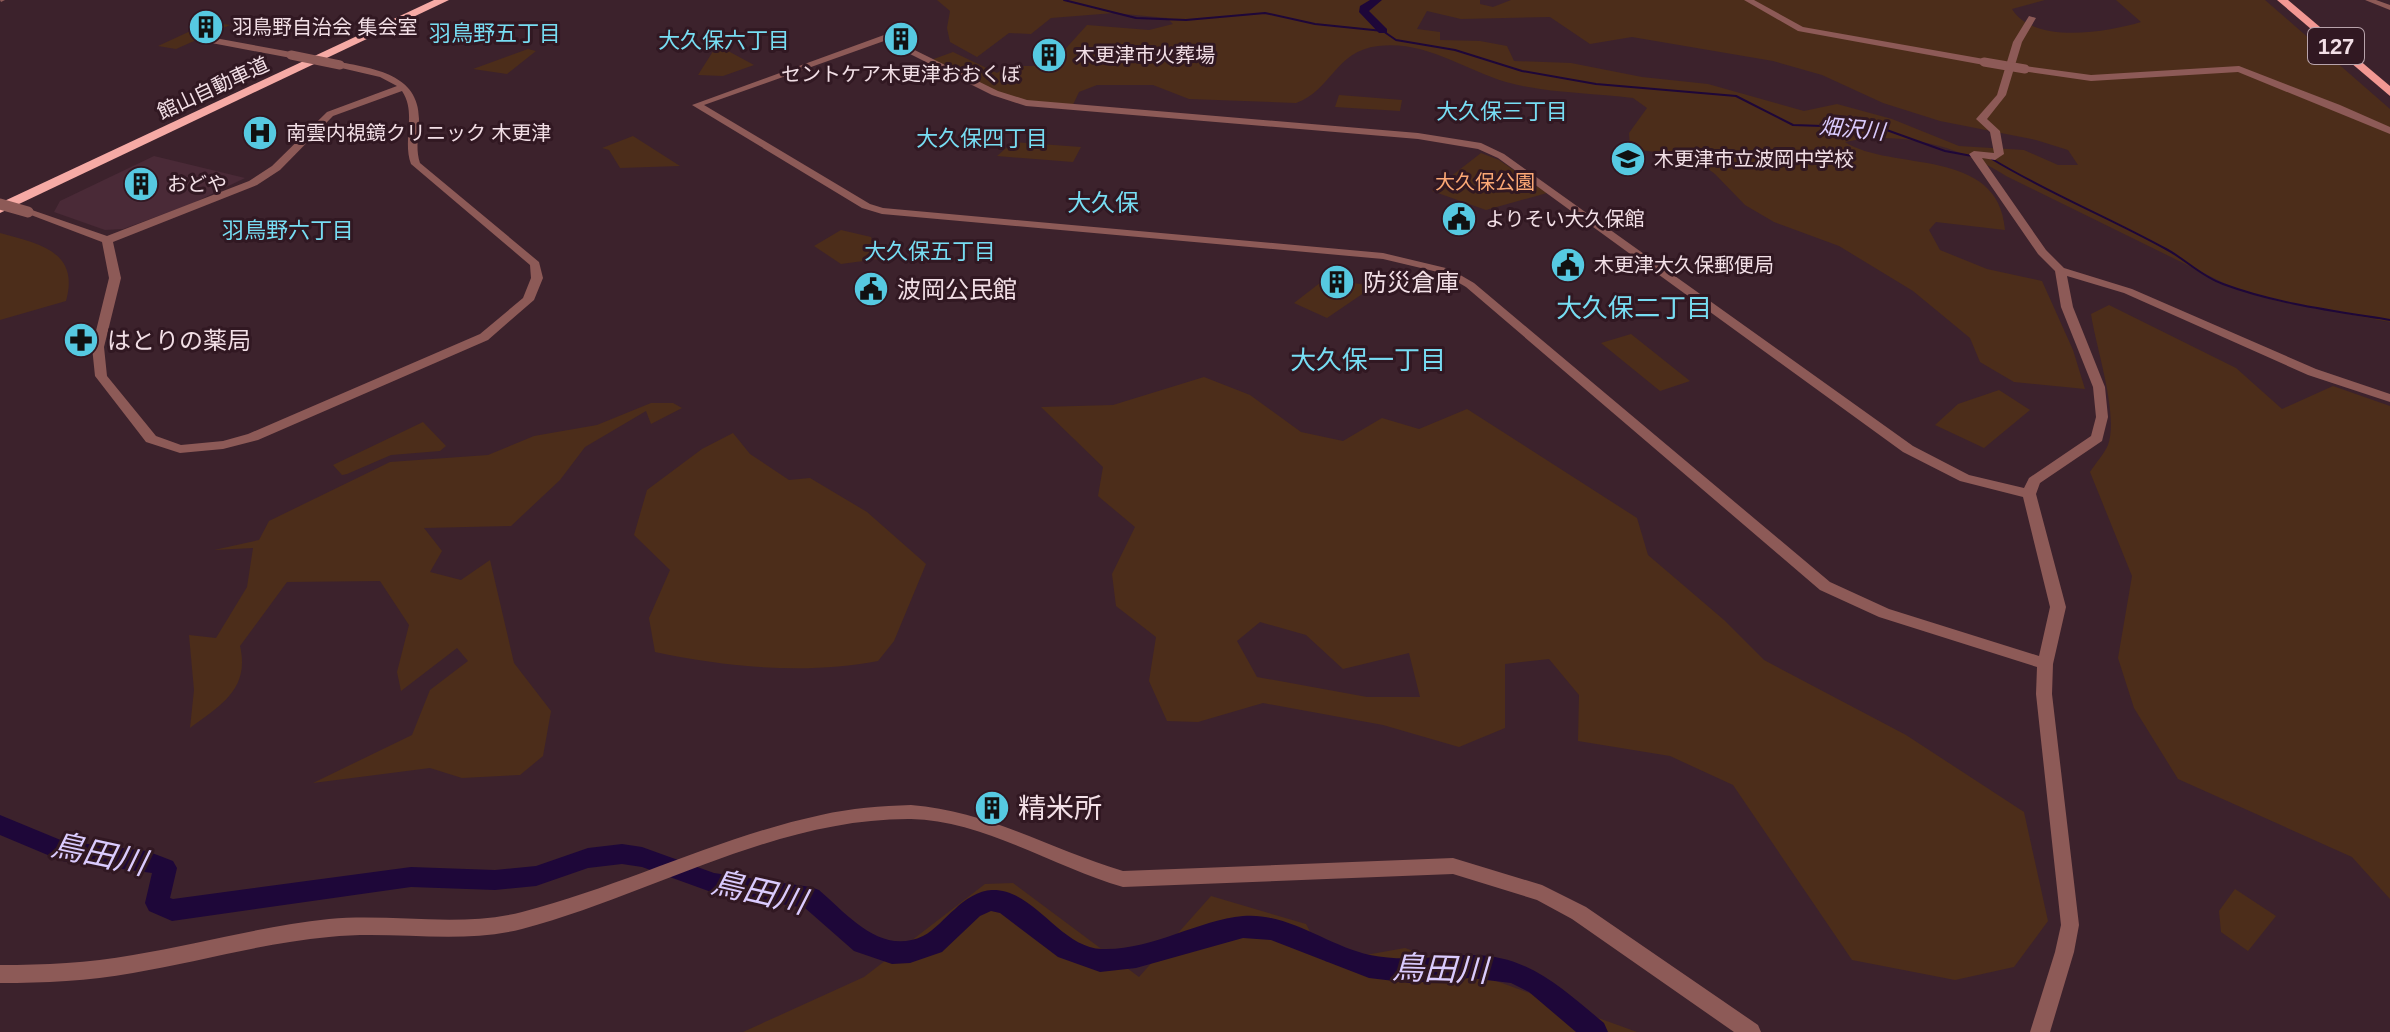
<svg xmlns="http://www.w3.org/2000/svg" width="2390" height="1032" font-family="Arial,'Noto Sans JP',sans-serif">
<rect width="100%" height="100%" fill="#3c222c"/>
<path fill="#4a2a37" d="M154 156 245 178 191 204 123 229 105 230 54 212 60 201Z"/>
<path fill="#4c2d1a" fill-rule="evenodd" d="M937 0H1480V4L1493 7 1511 0H2045L2012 9C2034 45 2108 32 2141 22L2116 0H2265L2390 109V322L2276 301 2234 288 2006 176C1960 146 1899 130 1845 142 1891 172 1999 146 2005 230L1936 222 1929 230 1940 250 1987 269 2042 281 2073 350 2085 389 2014 382 1980 362 1970 338 1913 291 1839 246 1774 222 1745 205 1715 174 1691 156 1630 149 1629 133 1647 108 1633 98C1592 93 1545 93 1506 82 1463 69 1425 40 1378 46 1335 51 1331 91 1296 103L1189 99 1153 85H1097L1079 92 1071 109 1019 102 931 60 953 52 997 73 1008 66H1050L1087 25 1149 30 1173 24 1167 18 1114 13 1051 18 1031 34 1009 33 977 57 950 42 947 28 950 11ZM1427 11 1461 19 1550 17 1590 44 1632 37 1773 61 1822 75 1883 103 1940 121 2036 140 2068 150 2078 165H2058L2024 150 1959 146 1892 119 1837 104 1804 111 1708 84 1642 77 1571 63 1514 61 1507 46 1480 41 1440 40V32L1417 29Z
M210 22 230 25 176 49 158 46Z
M717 45 754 65 723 76 698 75Z
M528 49 536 51 507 74 473 69Z
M1339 95 1402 100 1400 111 1335 107Z
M633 136 680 166 620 168 609 150 602 148Z
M1013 142 1081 147 1073 162 997 156Z
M1481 153 1499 160 1547 193 1486 210 1432 191Z
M841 230 871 237 878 259 841 264 814 246Z
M0 233C39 244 80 251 66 301L0 320Z
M1325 279 1374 286 1327 318 1294 303Z
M2109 305 2236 368 2282 409 2333 386 2390 406V899L2352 857 2178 779 2134 708 2118 658 2132 576 2090 472C2095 464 2104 454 2108 445 2119 415 2096 348 2091 314Z
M1631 334 1690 381 1660 391 1601 343Z
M1204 377 1250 395 1301 432 1343 441 1382 418 1419 429 1467 409 1637 518 1648 555 1724 620 1764 660 1906 735 2024 812 2048 921 2014 967 1955 980 1852 960 1733 785 1670 756 1578 741 1579 695 1549 659 1505 664V728L1459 747 1383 725 1263 703 1198 722 1167 721 1149 681 1156 637 1116 606 1112 574 1135 527 1098 496 1103 467 1041 407 1113 405ZM1260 622 1306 635 1343 669 1409 653 1420 697H1367L1257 677 1237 641Z
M1999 390 2030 410 1984 448 1935 425 1958 404Z
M651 403H673L682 408 651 424 646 411 585 447 560 480 511 526 424 528 442 551 430 572 461 580 490 560 514 663 551 711 543 756 520 775 462 778 430 768 313 783 412 735 430 690 468 661 457 648 401 691 397 672 409 625 380 581 287 582 240 646C250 689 221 705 190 728L194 690 189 635 216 638 247 587 253 548 214 550 259 540 269 521 390 462 488 455 534 436 597 425Z
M423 422 446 446 440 451 391 455 347 474 342 475 333 465Z
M733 433 750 454 789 480 810 478 867 512 926 564 894 641 878 661C806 675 726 667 655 652L649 618 670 570 634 535 647 490 702 449Z
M1013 883 1139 977 1211 896 1306 924 1326 962 1405 948 1637 1032H743L864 977 985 884Z
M2235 889 2276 916 2248 951 2221 932 2219 911Z"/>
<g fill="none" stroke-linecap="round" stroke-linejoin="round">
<path stroke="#1e0739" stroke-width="2" d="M1064 0 1136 18 1186 20 1265 13 1315 24 1383 31 1396 40 1455 50 1522 71 1596 84 1736 96 1793 125 1881 128 1945 151 1972 156
M1992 159C2048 193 2108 217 2166 249 2185 259 2202 277 2223 284 2277 304 2334 311 2390 320"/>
<path fill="#1e0739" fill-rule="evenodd" d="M1370 0H1382L1369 11 1387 29V33H1379L1359 12 1360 6Z
M0 815 63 841 147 851 173 861 177 868 170 898 173 899 411 867 495 870 536 866 588 848 622 844 642 847 714 873 811 887 819 890C848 915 881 956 923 936 934 931 945 917 955 909 964 900 979 890 992 890 1035 889 1059 947 1102 949 1150 951 1198 920 1243 916 1288 912 1328 946 1370 955 1403 962 1434 956 1467 955 1527 953 1561 988 1604 1023L1608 1032H1576L1529 992 1511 983 1470 978 1411 983 1369 978 1271 940 1243 938 1136 968 1100 972 1058 957 1000 913 991 911 980 916 942 952 910 963 892 964 854 951 805 908 714 893 642 867 622 864 588 868 536 886 495 890 411 887 172 921 149 911 145 903 152 873 62 861 0 835Z"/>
<path fill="#8d5a57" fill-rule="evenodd" d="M0 0H5L1 2Z
M1744 0H1754L1803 27 1984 59 1988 62 1984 65 1798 31Z
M2365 0H2376L2390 5V10Z
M2029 16 2036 18 2022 42 2006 95 1987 119 2000 131 2004 154 1995 160 1982 158 2046 250 2064 268 2132 289 2316 369 2390 394V402L2308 375 2124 293 2067 276 2073 307 2105 387 2108 417 2102 441 2040 483 2036 494 2066 607 2053 664 2052 694 2079 925 2074 952 2050 1032H2030L2055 952 2061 925 2036 694 2037 667 1879 617 1820 590 1466 287 1442 273 1383 259 882 214 862 208 692 105 884 35 998 91 1027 100 1418 133 1481 143 1504 154 1913 446 1969 475 2024 488 2029 478 2091 436 2096 417 2093 387 2061 307 2055 271 2038 254 1969 154 1974 151 1994 153 1990 132 1976 119 1997 95 2013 42ZM884 41 992 95 1026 106 1418 139 1478 149 1498 158 1903 452 1960 481 2023 497 2050 607 2039 656 1889 609 1830 582 1474 283 1450 269 1383 253 883 208 870 204 704 105Z
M204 36 291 52 295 55 291 58 201 41V37Z
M340 62C374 69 419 74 419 119 419 134 415 148 420 163L539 262 543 278 534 300 488 340 258 440 223 449 180 453 146 442 95 376 92 347 109 278 102 242 23 212 24 210H32L107 236 249 181 272 166 327 112 397 86 380 77 337 67V63ZM402 91C417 113 402 140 411 164L530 265 531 278 523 298 480 334 248 434 223 441 181 445 156 436 107 376 104 347 121 278 113 242 257 185 280 170 333 116Z
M2025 66 2091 75 2239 66 2340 105 2390 127V134L2238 72 2091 81 2022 71V67Z
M911 805C989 811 1049 849 1123 871L1453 858 1542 885 1586 907 1758 1025 1761 1032H1734L1572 919 1537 900 1453 874 1123 887C1054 867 982 820 911 819 775 818 651 895 522 929 459 945 393 930 329 937 263 943 198 962 133 973 88 981 45 983 0 983V965C45 965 88 963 133 955 198 944 263 926 329 919 393 913 459 928 522 912 624 886 718 837 821 815 851 808 881 806 911 805Z"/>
<path fill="#f29893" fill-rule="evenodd" d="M2277 0H2288L2390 86V96Z"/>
<path fill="#f6aaa5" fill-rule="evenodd" d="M434 0H449L0 213V203Z"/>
<path stroke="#8d5a57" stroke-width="9" d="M291 55 340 65
M1984 62 2025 69"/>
<path stroke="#8d5a57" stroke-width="11" d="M0 204 28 212"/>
</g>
<defs>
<g id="building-disc" transform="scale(1.8)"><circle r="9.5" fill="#56c9e1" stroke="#311822"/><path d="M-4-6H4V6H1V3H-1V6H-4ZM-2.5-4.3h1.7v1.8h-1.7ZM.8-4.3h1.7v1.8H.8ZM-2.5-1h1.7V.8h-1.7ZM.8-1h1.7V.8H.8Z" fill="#111"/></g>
<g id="hospital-disc" transform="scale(1.8)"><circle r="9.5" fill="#56c9e1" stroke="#311822"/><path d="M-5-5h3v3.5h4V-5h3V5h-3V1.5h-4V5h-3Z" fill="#111"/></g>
<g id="school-disc" transform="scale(1.8)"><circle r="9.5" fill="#56c9e1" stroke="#311822"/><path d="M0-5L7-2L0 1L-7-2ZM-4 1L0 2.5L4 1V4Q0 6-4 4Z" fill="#111"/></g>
<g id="civic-disc" transform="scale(1.8)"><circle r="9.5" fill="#56c9e1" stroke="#311822"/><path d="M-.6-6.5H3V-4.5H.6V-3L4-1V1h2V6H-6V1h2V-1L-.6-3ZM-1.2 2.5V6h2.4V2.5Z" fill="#111"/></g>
<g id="pharmacy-disc" transform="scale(1.8)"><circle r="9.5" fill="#56c9e1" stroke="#311822"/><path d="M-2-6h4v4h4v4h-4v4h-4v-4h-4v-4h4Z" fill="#111"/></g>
</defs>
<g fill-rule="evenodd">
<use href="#building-disc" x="206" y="27"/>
<use href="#building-disc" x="901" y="39"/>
<use href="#building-disc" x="1049" y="55"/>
<use href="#hospital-disc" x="260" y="133"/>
<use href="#school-disc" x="1628" y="159"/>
<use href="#building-disc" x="141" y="184"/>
<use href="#civic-disc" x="1459" y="219"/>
<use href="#civic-disc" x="1568" y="265"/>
<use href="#building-disc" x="1337" y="282"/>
<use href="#civic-disc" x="871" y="289"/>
<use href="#pharmacy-disc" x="81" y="340"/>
<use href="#building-disc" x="992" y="808"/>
</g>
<g text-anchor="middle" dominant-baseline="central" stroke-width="6" stroke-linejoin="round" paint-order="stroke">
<g font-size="20" fill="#f2dfe6" stroke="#311822" text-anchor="start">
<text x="232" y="27">羽鳥野自治会 集会室</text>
<text x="1075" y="55">木更津市火葬場</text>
<text x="901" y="74" text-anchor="middle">セントケア木更津おおくぼ</text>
<text x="286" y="133">南雲内視鏡クリニック 木更津</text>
<text x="1654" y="159">木更津市立波岡中学校</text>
<text x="167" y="184">おどや</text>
<text x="1485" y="219">よりそい大久保館</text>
<text x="1594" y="265">木更津大久保郵便局</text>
</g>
<g font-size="20" fill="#f2dfe6" stroke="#311822">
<text transform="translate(213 88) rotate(-25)">館山自動車道</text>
</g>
<g font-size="20" fill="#fca875" stroke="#311822">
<text x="1485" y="182">大久保公園</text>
</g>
<g font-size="22" fill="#77ddf3" stroke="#311822">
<text x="495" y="33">羽鳥野五丁目</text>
<text x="724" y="40">大久保六丁目</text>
<text x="1502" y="111">大久保三丁目</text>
<text x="982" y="138">大久保四丁目</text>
<text x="288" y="230">羽鳥野六丁目</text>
<text x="930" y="251">大久保五丁目</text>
</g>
<rect fill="#311822" stroke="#b8a3ab" stroke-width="2" x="2308" y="28" width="56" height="36" rx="6"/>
<g font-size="22" font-weight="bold" fill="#f2dfe6">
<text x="2336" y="46">127</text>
</g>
<g font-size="22" font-style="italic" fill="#dacbfe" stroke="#311822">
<text transform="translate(1852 129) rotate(5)">畑沢川</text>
</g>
<g font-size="24" fill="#77ddf3" stroke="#311822">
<text x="1103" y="202">大久保</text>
</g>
<g font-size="24" fill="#f2dfe6" stroke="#311822" text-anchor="start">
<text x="1363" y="282">防災倉庫</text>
<text x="897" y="289">波岡公民館</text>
<text x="107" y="340">はとりの薬局</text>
</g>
<g font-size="26" fill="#77ddf3" stroke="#311822">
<text x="1634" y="308">大久保二丁目</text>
<text x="1368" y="360">大久保一丁目</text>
</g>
<g font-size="28" fill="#f2dfe6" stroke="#311822" text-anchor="start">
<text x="1018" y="808">精米所</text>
</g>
<g font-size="32" font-style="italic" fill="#dacbfe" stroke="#311822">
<text transform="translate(99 854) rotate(12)">鳥田川</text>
<text transform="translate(759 892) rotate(13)">鳥田川</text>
<text transform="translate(1440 969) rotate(2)">鳥田川</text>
</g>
</g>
</svg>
